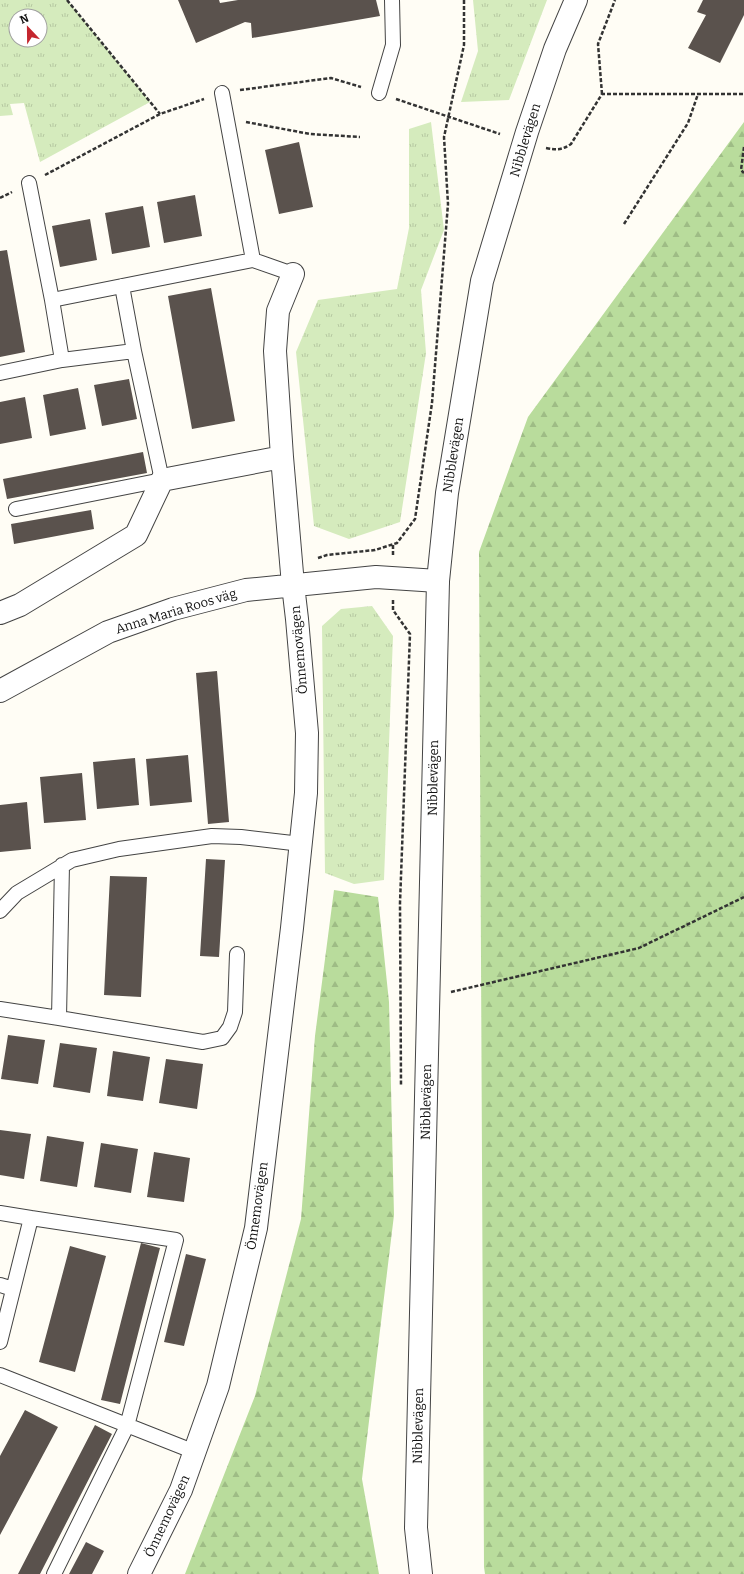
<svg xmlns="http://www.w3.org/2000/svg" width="744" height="1574" font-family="Bitter,serif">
<defs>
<pattern id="grass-tufts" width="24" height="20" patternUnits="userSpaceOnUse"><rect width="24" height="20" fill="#d5ebbd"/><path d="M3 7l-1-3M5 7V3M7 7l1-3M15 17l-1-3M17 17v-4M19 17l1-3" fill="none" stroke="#b6c8a1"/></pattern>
<pattern id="forest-firs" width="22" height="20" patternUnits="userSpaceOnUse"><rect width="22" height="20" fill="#b9dc9c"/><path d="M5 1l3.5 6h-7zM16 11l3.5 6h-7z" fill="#9ebc85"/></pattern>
</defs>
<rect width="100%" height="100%" fill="#fffdf5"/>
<path fill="url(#grass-tufts)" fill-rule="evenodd" d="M0 0H67L150 102 40 162 24 103 10 104 13 115 0 116ZM16 16H40V40H16Z
M473 0H547L509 100 461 102 478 51Z
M431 122 444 230 421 290 426 353 400 522 349 539 314 526 296 352 318 300 397 289 409 228V129Z
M372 606 393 636 384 880 354 884 325 873 322 626 341 609Z"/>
<path fill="url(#forest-firs)" d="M744 122V1574H485L484 1567 479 552 528 417Z
M334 890 378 897 389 1002 394 1215 362 1479 379 1574H185L255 1396 301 1219 315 1036Z"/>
<path fill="#5a524d" d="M178 0H219L220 3 238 0H376L380 16 252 38 251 23 245 22 196 43Z
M703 0H744V15L720 63 688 48 706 15 697 12Z
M299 142 313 207 279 214 265 150Z
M195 195 202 236 164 243 157 202Z
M143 206 150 247 112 254 105 213Z
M90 219 97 260 60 267 52 226Z
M7 250 25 352 0 357V251Z
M211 288 235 421 192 429 168 296Z
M129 379 137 419 102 426 94 385Z
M78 388 86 429 50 436 43 395Z
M25 397 32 438 0 444V402Z
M143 452 147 473 7 499 3 479Z
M91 510 94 529 14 544 11 524Z
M217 671 229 822 208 824 196 673Z
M188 755 192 802 150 806 146 759Z
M135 758 139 805 97 809 93 762Z
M82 773 86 820 44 823 40 777Z
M27 802 31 849 0 852V805Z
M206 859 225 860 219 957 200 956Z
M110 876 147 877 141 997 104 995Z
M8 1035 45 1040 38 1084 1 1079Z
M60 1043 97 1048 90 1093 53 1087Z
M113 1051 150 1057 143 1101 107 1096Z
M166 1059 203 1064 197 1109 159 1103Z
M0 1130 31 1134 24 1179 0 1175Z
M47 1136 84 1142 77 1187 40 1181Z
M101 1143 138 1149 131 1193 94 1187Z
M154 1152 190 1158 184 1202 147 1197Z
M141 1243 160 1248 120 1404 101 1400Z
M70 1246 106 1256 75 1372 39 1362Z
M186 1254 206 1259 184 1346 164 1342Z
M25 1410 58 1427 0 1535V1456Z
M95 1425 112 1434 40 1574H18Z
M86 1542 104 1551 92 1574H69Z"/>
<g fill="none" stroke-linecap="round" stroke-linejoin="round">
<g stroke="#444" stroke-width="16">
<path id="service" d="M222 93 253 260 293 274
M379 93 393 45 392 0
M29 183 52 300
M62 360 134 351 122 286
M0 373 62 360 52 300 253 260
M16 509 162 480 134 351
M0 911 17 893 72 860 119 849 212 836 241 837 301 844
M0 1009 59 1018 62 865
M59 1018 203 1042 222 1038 230 1027 235 1012 237 954
M0 1213 31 1218 0 1342
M31 1218 176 1240 127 1426 54 1574
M0 1285 13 1289
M0 1375 195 1452"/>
</g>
<g stroke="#444" stroke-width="24">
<path id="minor" d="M0 613 20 605 136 535 162 480 282 457
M0 691 108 632 173 609 246 590 376 577 438 581
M139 1574 181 1490 218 1386 256 1228 292 928 306 793 307 733 297 619 293 585 282 457 275 351 278 311 293 274"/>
</g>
<g stroke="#444" stroke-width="24">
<path id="tertiary" d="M421 1574 416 1528 438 581 447 493 482 281 527 132 555 49 576 0"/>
</g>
<path stroke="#333" stroke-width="2.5" stroke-dasharray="4 2" stroke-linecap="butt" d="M67 0 160 114
M240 90 331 78 361 87
M602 94 598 44 615 0
M396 99 500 134
M246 122 310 134 360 137
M744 147 741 170 744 173
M546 148C557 150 562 150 571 144L602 94H744
M45 175 160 114 204 99
M0 198 12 192
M624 224 688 123 698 94
M393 555V544
M318 558 327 555 375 550 397 543 415 519 432 403 448 204 444 137 464 45V0
M393 600V610L410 634 400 903 401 1086
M451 992 639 948 744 897"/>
<use href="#service" stroke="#fff" stroke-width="14"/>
<use href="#minor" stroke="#fff" stroke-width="22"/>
<use href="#tertiary" stroke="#fff" stroke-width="22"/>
</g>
<g text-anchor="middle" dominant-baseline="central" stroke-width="4" stroke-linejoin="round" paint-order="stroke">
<g font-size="13" fill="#111" stroke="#fff">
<text transform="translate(525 140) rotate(-73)">Nibblevägen</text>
<text transform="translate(453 455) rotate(-81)">Nibblevägen</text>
<text transform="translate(176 611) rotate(-17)">Anna Maria Roos väg</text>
<text transform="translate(299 650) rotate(-95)">Önnemovägen</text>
<text transform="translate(433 778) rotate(-89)">Nibblevägen</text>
<text transform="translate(426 1102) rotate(-89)">Nibblevägen</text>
<text transform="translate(257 1206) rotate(-82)">Önnemovägen</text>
<text transform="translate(418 1426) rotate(-89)">Nibblevägen</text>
<text transform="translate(167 1516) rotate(-65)">Önnemovägen</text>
</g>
</g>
<g transform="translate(28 28) rotate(338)"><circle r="19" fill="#ffffff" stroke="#a0a0a0"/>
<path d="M0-3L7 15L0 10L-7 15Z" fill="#c4262e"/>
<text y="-6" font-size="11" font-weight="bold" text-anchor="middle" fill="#111111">N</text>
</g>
</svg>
